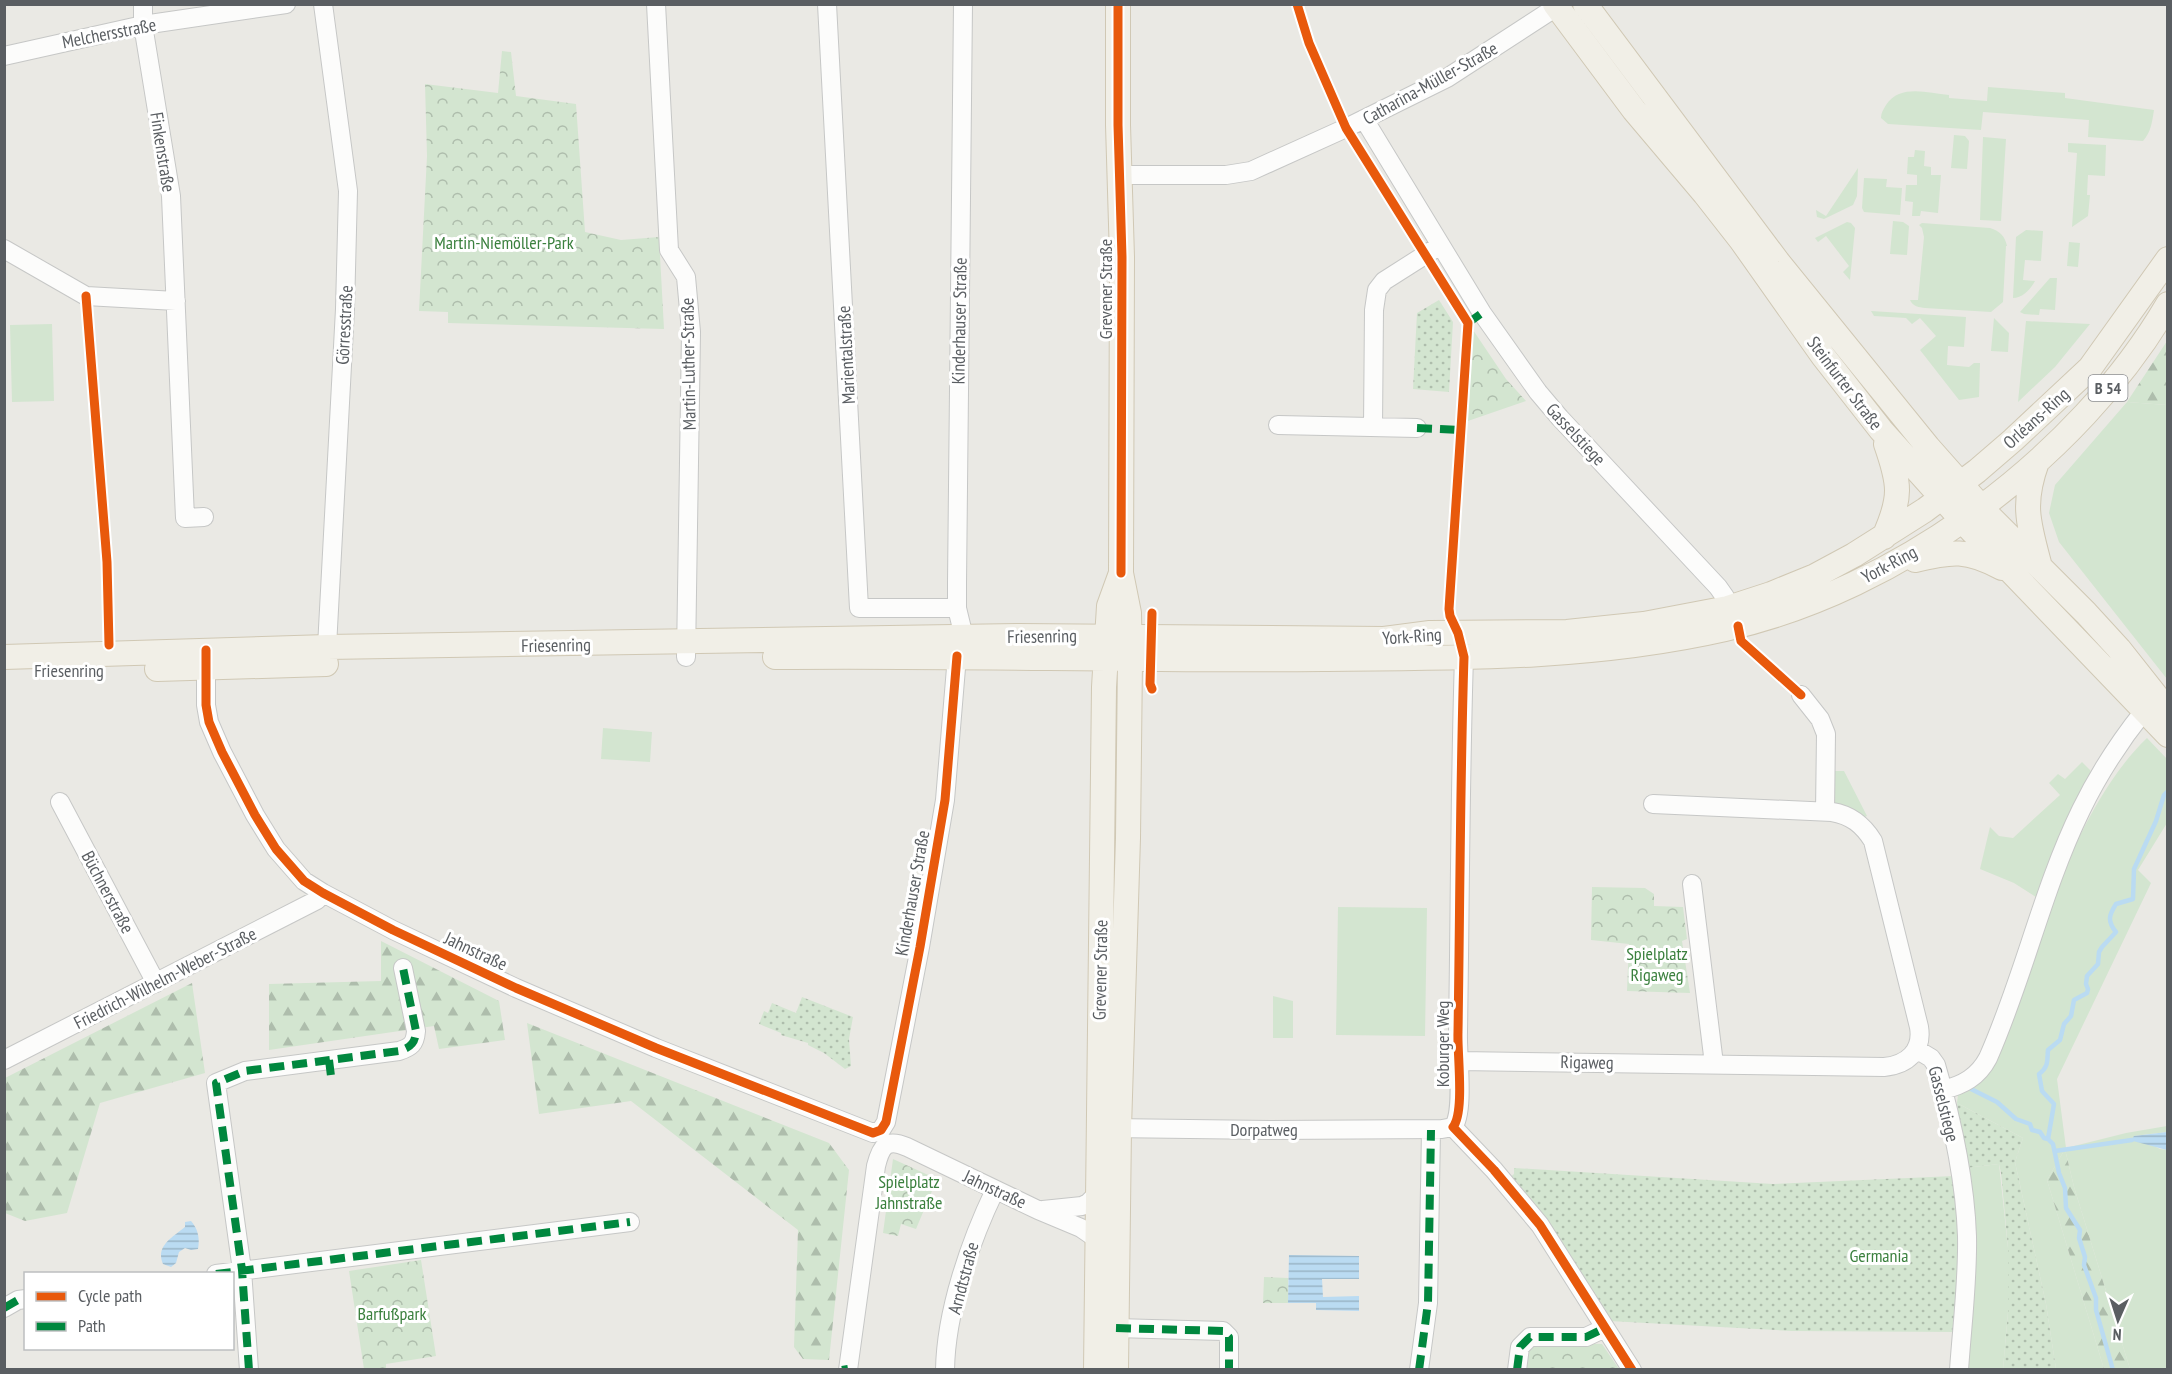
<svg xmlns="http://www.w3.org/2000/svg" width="2172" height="1374" font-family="'PT Sans Narrow',sans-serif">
<defs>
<pattern id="forest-firs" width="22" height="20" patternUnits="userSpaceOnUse" patternTransform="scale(1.5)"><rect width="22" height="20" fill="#d3e5d0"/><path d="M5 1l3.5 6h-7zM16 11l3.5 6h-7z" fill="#aebdac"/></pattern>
<pattern id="park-crowns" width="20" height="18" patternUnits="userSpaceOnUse" patternTransform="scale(1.5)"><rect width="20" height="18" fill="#d3e5d0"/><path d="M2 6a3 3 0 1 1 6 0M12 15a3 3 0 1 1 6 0" fill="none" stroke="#aebdac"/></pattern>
<pattern id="garden-dots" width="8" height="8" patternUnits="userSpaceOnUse" patternTransform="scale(1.5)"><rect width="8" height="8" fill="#d3e5d0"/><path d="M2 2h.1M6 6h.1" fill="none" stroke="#aebdac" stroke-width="1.8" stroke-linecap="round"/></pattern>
<pattern id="water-rules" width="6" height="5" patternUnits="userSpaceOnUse" patternTransform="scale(1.5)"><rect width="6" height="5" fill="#badbf2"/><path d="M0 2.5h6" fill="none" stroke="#9ab5c7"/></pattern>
</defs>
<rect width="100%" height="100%" fill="#eae9e4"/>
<path fill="#d3e5d0" d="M1988 87 2065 93V98L2154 110C2152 122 2151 132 2143 141L2088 137 2089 120 1983 112 1981 130 1888 124 1881 118C1881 113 1883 110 1886 105 1900 84 1927 93 1949 95V98L1987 101Z
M1954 135 1965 136 1969 141 1967 169 1951 168Z
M1983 137 2006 139 2001 221 1980 220Z
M2068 143 2106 145 2105 176 2088 175 2087 195H2090L2088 216 2072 227 2077 153 2068 152Z
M1915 150 1925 151 1924 166 1931 167V175H1941L1938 213 1921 211 1920 216H1912L1913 202 1905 201 1906 185H1917V175L1907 174 1908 157H1914Z
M1858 168 1857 196 1853 205 1824 219 1817 217 1816 210 1826 216Z
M1864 178 1887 179 1886 187 1902 188 1900 215 1864 212 1862 208Z
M1893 221 1903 222 1909 226 1907 255 1890 254Z
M1847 222 1851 223 1855 228 1850 280 1843 272 1849 266 1826 236 1818 242 1815 238Z
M1922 223 1990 228C2000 231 2005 236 2007 246H2006L2003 302 1991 312 1925 308C1919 307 1913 307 1910 300H1918L1924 237 1922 228 1919 225Z
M2026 230 2043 231 2041 261 2025 260 2023 280 2035 281C2030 290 2022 298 2013 298L2016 237Z
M2069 242 2080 243 2078 267 2067 266Z
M2050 278H2057L2055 310 2040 309 2039 315 2024 314 2020 312Z
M1871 311 1966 317 1964 347 1948 346 1947 365 1969 367 1974 363H1980L1979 397 1959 400 1920 350 1936 336 1920 318 1912 324 1906 318 1874 316Z
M1994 318 2009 333 2008 352 1991 351Z
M2026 321 2090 324 2055 367 2018 402Z
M52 324 54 401 12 402 10 325Z
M2127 402 2167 405V679L2059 542 2049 513 2055 485Z
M603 728 652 732 650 762 601 759Z
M2147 738 2167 759V823L2138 870 2151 883 2057 1079 2066 1148 2126 1133 2167 1126V1132L2134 1136 2160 1149 2167 1150V1369H2130L2074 1187 2065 1149 2047 1180 2104 1369H2056L2046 1304 2015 1162 2023 1138 1957 1103 1958 1095 1971 1088C1993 1036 2015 984 2037 932 2065 867 2096 787 2147 738Z
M2082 762 2090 770 2095 784 2039 899 2014 883 1980 869 1990 827 1999 836 2013 838 2060 795 2049 783 2058 774 2065 779Z
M1832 771H1844L1867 816 1860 819 1831 809Z
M1338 907 1427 908 1425 1036 1336 1035Z
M1273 996 1293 1001V1038H1273Z
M1999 1164 2008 1248V1312L2003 1369 1962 1370 1965 1168Z"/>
<path fill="url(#forest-firs)" d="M2167 341V405L2127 402Z
M381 941 499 1001 505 1040 439 1049 434 1026 269 1050V984L381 981Z
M192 983 205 1073 100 1103 67 1213 25 1221 5 1213V1078Z
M527 1023 829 1143 849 1170 829 1360 803 1359 794 1347 798 1230 631 1101 539 1114Z
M2065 1149 2074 1187 2130 1369H2104L2047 1180Z"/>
<path fill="url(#park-crowns)" d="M502 51 511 52 516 96 576 104 585 232 621 240 659 237 664 329 448 323V312L419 311 427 156 425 84 498 93Z
M1471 327 1506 379 1526 401 1465 422Z
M1592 887 1645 888 1654 894V906L1683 907 1687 939 1682 941 1690 993 1627 991 1629 944 1591 940Z
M893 1159 937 1179 916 1229 901 1224 898 1236 883 1233Z
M421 1260 436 1356 386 1364V1369H364L349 1271Z
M1264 1277 1288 1278V1303H1263Z
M1537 1342 1602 1344 1619 1369 1522 1370 1524 1356Z"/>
<path fill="url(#garden-dots)" d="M1439 300 1453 322 1449 392 1413 389 1417 313Z
M802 997 853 1017 849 1039 851 1066 845 1069 824 1053 808 1045V1043L781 1035V1033L759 1024 764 1011 768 1013 772 1003 796 1013Z
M1957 1103 2023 1138 2015 1162 2046 1304 2056 1369H2003L2008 1312V1248L2001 1173 1999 1164 1965 1168Z
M1514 1168 1773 1184 1954 1176 1959 1232 1955 1332 1792 1331 1609 1321 1507 1180 1514 1174Z"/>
<path fill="url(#water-rules)" d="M2167 1132V1150L2133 1141 2132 1139 2134 1136Z
M191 1221C198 1229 200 1238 198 1249L191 1250 185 1248 179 1252 176 1263 171 1267 163 1264C155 1246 173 1237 185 1227V1222Z
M1289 1255 1359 1256V1279H1322L1323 1297 1359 1296V1311L1316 1310V1303H1288Z"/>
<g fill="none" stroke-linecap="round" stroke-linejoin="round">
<path stroke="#badbf2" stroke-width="4.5" d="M1971 1089 1997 1102 2016 1119 2030 1124 2032 1130 2040 1132 2044 1138 2048 1139
M2055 1151 2132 1140
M2113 1370 2096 1310V1298L2084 1265 2085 1257 2079 1238 2080 1230 2066 1208 2065 1188 2059 1173 2053 1144 2048 1139 2054 1104 2042 1091 2039 1074C2049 1067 2047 1060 2048 1050L2060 1040 2064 1024 2071 1016 2074 1000 2087 993 2088 989 2086 984 2087 976 2098 964 2099 952 2102 947 2116 932C2107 921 2109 915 2116 904L2133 899 2134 869 2156 821 2164 795 2168 791"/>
<g stroke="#c6c7c6" stroke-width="20">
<path id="minor" d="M143 4V25L171 196 185 518 204 517
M323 4 348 191 345 309 327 647
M656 4 669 250 686 277 691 332 686 657
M827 4 859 608H957
M963 4 957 584V608L964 637
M4 56 143 25 286 4
M1364 119 1482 313 1538 392 1560 418 1718 587 1725 597 1728 608 1721 618
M1119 175H1226L1251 171 1346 128 1447 78 1561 4
M4 249 86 296 176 301
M1278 425 1417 428
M1373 427 1374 310 1377 290 1384 281 1439 246
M206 657V705L209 722 222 752 255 815 276 849 304 881 323 893 393 930 516 988 656 1048 873 1133 881 1130 886 1122 920 947 945 800 957 656
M1801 695 1820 719 1826 734 1825 812
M60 802 156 983
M1692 884 1714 1064
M1916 1049 1931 1058 1936 1065C1952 1120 1965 1179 1967 1236 1968 1280 1962 1326 1959 1370
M4 1060 317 900 323 893
M1459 1061 1884 1067C1907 1065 1923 1051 1919 1027L1873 841C1863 825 1851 815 1832 812L1653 804
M1943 1090C1963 1085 1978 1077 1988 1058 2024 977 2042 890 2081 810 2098 775 2120 741 2144 711
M1453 1127C1465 1112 1457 1053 1458 1032 1460 907 1460 782 1464 657
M1453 1127 1494 1170 1540 1225 1632 1370
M1109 1128 1270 1130 1442 1129 1453 1127
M1043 1210 1082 1206 1088 1203 1097 1194
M216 1274 630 1222
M4 1308 18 1300 26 1299
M1116 1328 1223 1331 1229 1337V1370
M249 1370 242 1270 216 1083 245 1071 399 1051C411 1047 415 1044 416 1031L403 968
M848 1370 876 1166C881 1146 886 1138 907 1147L1038 1210 1081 1228 1097 1239
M945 1370C946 1311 970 1242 995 1190
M1419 1370 1428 1303 1431 1130
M1517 1370 1520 1347 1530 1337H1586L1605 1328"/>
</g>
<g stroke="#d0c8b4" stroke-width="26">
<path id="major" d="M1555 4 1634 110 1705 194 1741 240 1823 356 1881 430 1972 531 2168 735
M1585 4 1778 262 1928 447 1990 517 2086 613 2119 649 2168 711
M2037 462C2022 503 2028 522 2039 563
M1884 537C1902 497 1900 484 1886 444
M1915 560C1952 551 1967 549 2002 568
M4 657 327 647 1017 636 1384 639 1430 633 1567 632 1644 624 1728 608 1771 594 1815 576 1854 555 1925 510 1977 471 2013 440 2090 368 2168 259
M775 657C958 655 1140 661 1323 659 1457 658 1593 659 1725 629 1899 590 2078 458 2168 304
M157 669 326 664
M1096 1370 1104 687 1109 606 1121 573
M1116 1370 1119 1128 1128 838 1130 660 1129 613 1121 573 1122 257 1118 125V4"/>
</g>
<use href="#minor" stroke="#fcfcfb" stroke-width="18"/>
<use href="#major" stroke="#f1efe7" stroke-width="24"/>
<path stroke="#00873e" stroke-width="8" stroke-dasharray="15 8" stroke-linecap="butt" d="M1468 323 1482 313
M1417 428 1461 430
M329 1060 331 1076
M216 1274 630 1222
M4 1308 18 1300 26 1299
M1116 1328 1223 1331 1229 1337V1370
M249 1370 242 1270 216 1083 245 1071 399 1051C411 1047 415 1044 416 1031L403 968
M842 1370 848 1369
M1419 1370 1428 1303 1431 1130
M1517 1370 1520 1347 1530 1337H1586L1605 1328"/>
<g stroke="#fff" stroke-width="13">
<path id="cycleway" d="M1118 4V125L1122 257 1121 573
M1297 4 1309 43 1346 128 1468 323
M86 296 107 562 109 645
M1468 323 1449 609 1450 616 1458 633 1464 657C1460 782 1460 907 1458 1032 1457 1053 1465 1112 1453 1127L1494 1170 1540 1225 1632 1370
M1152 613 1150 684 1152 689
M1738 626 1741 641 1801 695
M206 650V705L209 722 222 752 255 815 276 849 304 881 323 893 393 930 516 988 656 1048 873 1133 881 1130 886 1122 920 947 945 800 957 656"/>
</g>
<use href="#cycleway" stroke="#e8590c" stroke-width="9"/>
</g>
<g text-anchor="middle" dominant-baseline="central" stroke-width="6" stroke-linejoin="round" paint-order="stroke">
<rect fill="#fff" stroke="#8c8e91" stroke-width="1.5" x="2088.5" y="375" width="39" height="26" rx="4.5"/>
<g font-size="16" font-weight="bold" fill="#5a5e62">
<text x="2108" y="388">B 54</text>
</g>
<g font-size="18" fill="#5a5e62" stroke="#fff">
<text transform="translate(109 33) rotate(-11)">Melchersstraße</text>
<text transform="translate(1430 83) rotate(-29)">Catharina-Müller-Straße</text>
<text transform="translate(163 152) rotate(81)">Finkenstraße</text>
<text transform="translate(1105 289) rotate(-90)">Grevener Straße</text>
<text transform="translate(959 321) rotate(-89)">Kinderhauser Straße</text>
<text transform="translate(344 325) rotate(-87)">Görresstraße</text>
<text transform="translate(846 355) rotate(-93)">Marientalstraße</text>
<text transform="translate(688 364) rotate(-91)">Martin-Luther-Straße</text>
<text transform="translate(1845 383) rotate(53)">Steinfurter Straße</text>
<text transform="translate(2036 418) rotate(-42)">Orléans-Ring</text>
<text transform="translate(1576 434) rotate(47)">Gasselstiege</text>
<text transform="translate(1889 564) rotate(-28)">York-Ring</text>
<text transform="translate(1042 636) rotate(-1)">Friesenring</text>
<text transform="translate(1412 636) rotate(-4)">York-Ring</text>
<text transform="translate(556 645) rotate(-1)">Friesenring</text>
<text x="69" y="670">Friesenring</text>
<text transform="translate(108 892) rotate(62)">Büchnerstraße</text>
<text transform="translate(912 893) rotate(-80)">Kinderhauser Straße</text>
<text transform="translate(476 951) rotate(25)">Jahnstraße</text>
<text transform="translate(1100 970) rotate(-89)">Grevener Straße</text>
<text transform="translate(165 978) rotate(-27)">Friedrich-Wilhelm-Weber-Straße</text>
<text transform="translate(1442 1044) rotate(-90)">Koburger Weg</text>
<text transform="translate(1587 1062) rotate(1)">Rigaweg</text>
<text transform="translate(1944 1104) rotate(76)">Gasselstiege</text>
<text x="1264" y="1129">Dorpatweg</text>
<text transform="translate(995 1189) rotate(25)">Jahnstraße</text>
<text transform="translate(963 1278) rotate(-75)">Arndtstraße</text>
</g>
<g font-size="18" fill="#3b803e" stroke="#fff">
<text x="504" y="242">Martin-Niemöller-Park</text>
<text x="1657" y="953">Spielplatz<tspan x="1657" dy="21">Rigaweg</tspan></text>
<text x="909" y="1181">Spielplatz<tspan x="909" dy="21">Jahnstraße</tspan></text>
<text x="1879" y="1255">Germania</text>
<text x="392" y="1313">Barfußpark</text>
</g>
</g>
<rect width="2172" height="1374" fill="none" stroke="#5a5e62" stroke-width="12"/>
<rect x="24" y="1272" width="210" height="78" fill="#ffffff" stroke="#bdbfc0" stroke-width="1.5"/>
<rect x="36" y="1292" width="30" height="9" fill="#e8590c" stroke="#bdbfc0" stroke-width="1.5"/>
<text x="78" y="1302" font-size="18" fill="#5a5e62">Cycle path</text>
<rect x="36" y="1322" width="30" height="9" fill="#00873e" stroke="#bdbfc0" stroke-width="1.5"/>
<text x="78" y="1332" font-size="18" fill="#5a5e62">Path</text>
<g transform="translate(2118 1320) rotate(183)" stroke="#ffffff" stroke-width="4.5" paint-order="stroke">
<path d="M0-4.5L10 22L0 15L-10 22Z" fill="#5a5e62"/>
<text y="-9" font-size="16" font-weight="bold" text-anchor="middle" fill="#5a5e62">N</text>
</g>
</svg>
